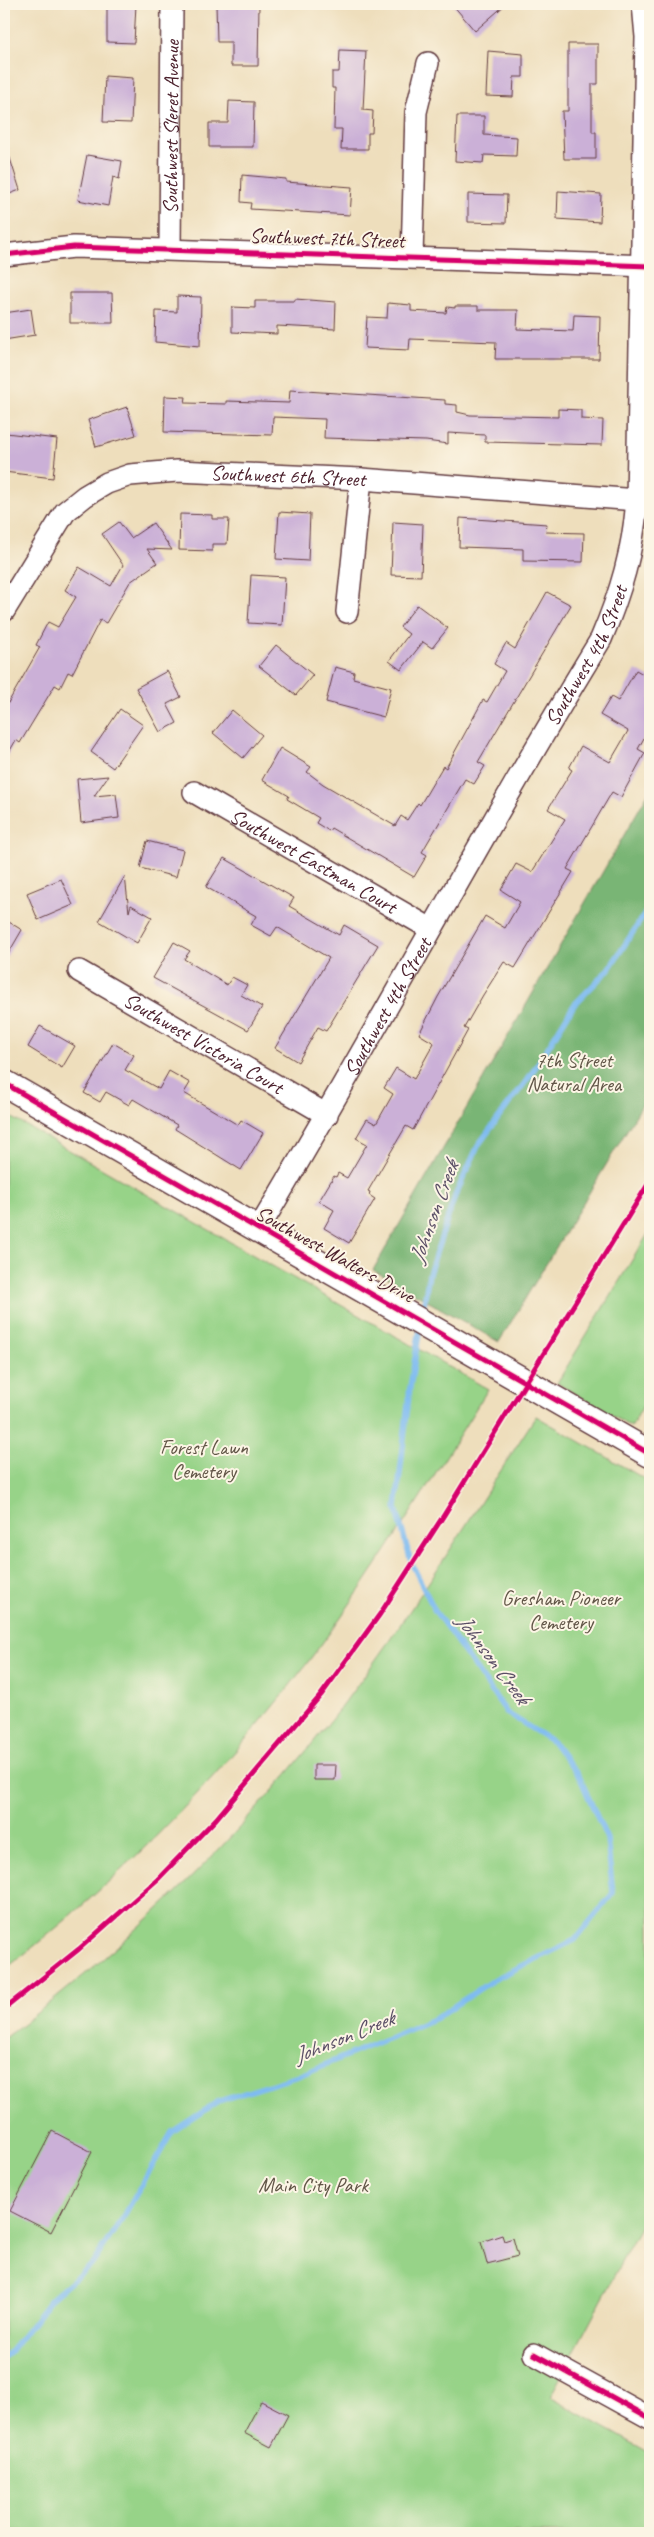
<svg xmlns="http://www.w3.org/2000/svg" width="654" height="2537" font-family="Caveat,sans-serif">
<rect width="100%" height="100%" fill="#fcf5e5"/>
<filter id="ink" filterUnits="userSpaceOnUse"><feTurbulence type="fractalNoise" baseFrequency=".02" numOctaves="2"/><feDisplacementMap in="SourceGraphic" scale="10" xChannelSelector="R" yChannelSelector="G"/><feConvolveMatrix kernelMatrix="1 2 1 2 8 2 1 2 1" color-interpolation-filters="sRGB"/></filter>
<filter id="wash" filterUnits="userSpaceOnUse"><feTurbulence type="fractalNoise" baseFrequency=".0096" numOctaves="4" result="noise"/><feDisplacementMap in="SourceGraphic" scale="20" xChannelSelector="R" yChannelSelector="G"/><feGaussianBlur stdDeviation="1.12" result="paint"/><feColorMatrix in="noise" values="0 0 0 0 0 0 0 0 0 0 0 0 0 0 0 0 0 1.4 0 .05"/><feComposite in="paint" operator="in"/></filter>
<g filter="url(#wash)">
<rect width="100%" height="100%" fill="#eedebc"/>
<path fill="#97d388" stroke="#70795a" d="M4 1113 488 1389C435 1474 382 1561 323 1642 232 1765 125 1877 4 1970Z
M648 1234 650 1236V1394L631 1427 557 1383Z
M536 1416 650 1482V1981L646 2009 650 2010V2208L550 2397 650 2453V2533H40L4 2530V2038C142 1936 266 1812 367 1672 427 1589 480 1502 536 1416Z"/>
<path fill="#79b574" stroke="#626a50" d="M650 790V1092L499 1342 373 1270Z"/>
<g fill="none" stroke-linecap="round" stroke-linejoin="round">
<path stroke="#7ebbf1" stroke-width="5.5" d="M422 1315 429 1274 455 1196 479 1144 530 1076 574 1005 609 969 650 906
M4 2356 11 2351 51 2299 93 2263 125 2214 172 2132 219 2101 298 2076 436 2018 493 1980 575 1940 613 1893 607 1839 580 1778 553 1742 507 1713 435 1611 411 1562 396 1508 410 1387 420 1329"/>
</g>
<g id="blocks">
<path fill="#cbb0d7" d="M107 4H136L134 43 107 42Z
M216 4H259L258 66H231V42H217Z
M452 4H506L475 31Z
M568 44H598V84H592V132H596V159H564L562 111H568Z
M340 50 366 51 363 110 373 111 372 133H368V149H341L342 129H334L335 88H332V72H339Z
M488 51 523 54V77H514L513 97 486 96Z
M105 76 133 78 131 123 103 122Z
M229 101 254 102 253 147H209V123H228Z
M457 116H484V135L517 137 516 156 484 155 483 163 455 161Z
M4 149H7L20 190 4 196Z
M87 155 122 161 119 179 113 177 108 206 78 200Z
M242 175 286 179V182L352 187 350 215 250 209 251 203 241 202Z
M558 191 601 194 600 222 557 219Z
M468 194 507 195 506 223 468 222Z
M70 293H112L113 323H70Z
M177 296 201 297 200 346 155 342 156 311 177 312Z
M295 299 336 302 335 329 277 326V334L232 332V307L255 308V301H295Z
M388 303 411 305V311L446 313 447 307 455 308V306H478V310H518L517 329 573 331 574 315 600 316 599 359H495L496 342 410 339 409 350 365 348 367 317 387 318Z
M31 309 35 335 4 340V313Z
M290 390 445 400V404L457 405V412L470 415 558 417V409L581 410V419L603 420 602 445 485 442V435L448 433V444L426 441 324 438 325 419 273 417 272 435 164 432 165 396 186 397 185 403 226 404V401L289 403Z
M127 407 136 435 96 447 88 420Z
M6 433 57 439 53 478 4 472V442Z
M279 512 310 514 308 561 276 559Z
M180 514 212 515V519H229L227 544H212V551L179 550Z
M460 518 547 524 546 532 584 533 583 562 523 561V549L459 547Z
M119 522 131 538 153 523 172 550 147 549 157 563 130 582 106 623 100 620 72 674 68 672 60 688 55 685 20 743 16 740 4 761V710L40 647 36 645 48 622 58 627 76 597 65 590 79 567 111 586 123 565 102 534Z
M393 522 423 524 421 576 391 575Z
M251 575 285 577 282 625 248 623Z
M547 592 571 605 478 762 485 766 474 784 465 779 422 852 427 855 414 877 331 828 329 831 316 823 319 818 287 799 289 796 262 780 280 748 311 767 307 772 323 784 395 826 401 816 407 820 418 803 420 805 443 766 446 768 483 700 487 702 505 671 494 664 506 643 515 649Z
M417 605 448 628 432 648 423 642 401 670 389 661 409 634 400 627Z
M276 645 313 675 296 695 259 666Z
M335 667 354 672 353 678 391 688 384 717 326 702Z
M636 670 650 678V727L638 749 645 753 621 797 612 792 567 869 573 872 515 968 504 962 483 995 464 1028 468 1030 413 1130 406 1126 368 1191 370 1192 369 1195 375 1199 349 1243 324 1228 334 1210 319 1201 334 1176 336 1177 338 1173 347 1178 367 1144 356 1138 367 1119 376 1124 393 1094 384 1088 396 1068 414 1079 434 1043 419 1034 438 997 485 916 505 928 520 902 501 890 516 864 532 872 565 819 548 809 572 770 569 768 581 746 610 762 628 731 600 715 611 697 618 701Z
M167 671 181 697 167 704 177 723 160 732 136 688Z
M120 709 143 725 113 768 91 752Z
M232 710 262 735 243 758 213 733Z
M108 776 94 796 116 794 119 818 81 823 77 779Z
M147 841 183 850 176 877 140 868Z
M224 858 294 898 289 906 339 935 344 925 378 945 326 1031 318 1027 298 1062 275 1048 329 958 277 927 271 936 251 925 256 916 206 887Z
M125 876 129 912 131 905 152 917 137 943 99 921Z
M61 879 73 905 38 920 27 893Z
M4 919 22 930 4 961Z
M174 942 190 951 184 959 227 985 232 977 247 985 241 995 262 1007 248 1030 153 978Z
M40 1026 75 1046 62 1068 28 1047Z
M113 1043 134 1055 125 1070 159 1089 169 1071 190 1083 184 1093 238 1125 241 1120 263 1133 241 1170 175 1129 177 1125 133 1099 129 1105 106 1092 100 1102 84 1093Z
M314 1765H336L335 1780H314Z
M52 2131 92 2152 51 2232 10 2211Z
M502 2235 504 2241 513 2238 518 2256 487 2264 481 2242Z
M261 2401 288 2415 271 2447 244 2433Z"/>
</g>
</g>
<g filter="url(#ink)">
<use href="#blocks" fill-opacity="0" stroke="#633c41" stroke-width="1"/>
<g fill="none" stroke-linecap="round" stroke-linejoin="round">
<g stroke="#633c41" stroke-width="24">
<g id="minor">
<path id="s1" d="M170 249 172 4"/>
<path d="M4 255 74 247 650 266"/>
<path d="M412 257 416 112 428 63"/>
<path id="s2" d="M4 611 65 512 85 496 107 483 130 475 177 471 361 479 637 500"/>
<path d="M347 612 361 479"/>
<path id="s3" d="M194 792 431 929"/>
<path id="s4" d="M79 971 327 1115"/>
<path id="s5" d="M258 1230C375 1035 482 833 601 639 621 592 633 551 637 500L646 37 643 4"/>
<path d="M534 2354 650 2418"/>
</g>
</g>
<g stroke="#633c41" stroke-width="29">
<path id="tertiary" d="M4 1083 650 1454"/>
</g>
<use href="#minor" stroke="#fff" stroke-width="21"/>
<use href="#tertiary" stroke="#fff" stroke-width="26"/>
<g stroke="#fcf5e5" stroke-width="8">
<path id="cycleway" d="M4 255 74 247 650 266
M4 1083 650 1454
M4 2009 79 1949 158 1879 216 1819 321 1695 380 1614 444 1515 650 1181
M534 2354 650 2418"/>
</g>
<use href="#cycleway" stroke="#d6006c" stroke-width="5"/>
</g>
</g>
<g text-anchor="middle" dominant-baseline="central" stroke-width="4" stroke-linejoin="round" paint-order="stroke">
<g font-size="21" fill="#4a1f2b" stroke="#fcf5e5">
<text stroke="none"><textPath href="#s1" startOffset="122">Southwest Sleret Avenue</textPath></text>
<text transform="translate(327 238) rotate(2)">Southwest 7th Street</text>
<text stroke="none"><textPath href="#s2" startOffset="350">Southwest 6th Street</textPath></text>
<text stroke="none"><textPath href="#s5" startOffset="662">Southwest 4th Street</textPath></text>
<text stroke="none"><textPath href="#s3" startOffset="138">Southwest Eastman Court</textPath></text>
<text stroke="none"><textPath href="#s5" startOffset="258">Southwest 4th Street</textPath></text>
<text stroke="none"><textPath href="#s4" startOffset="144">Southwest Victoria Court</textPath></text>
<text transform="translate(335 1254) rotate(29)">Southwest Walters Drive</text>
</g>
<g font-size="21" fill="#615547" stroke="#fcf5e5">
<text x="574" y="1060">7th Street<tspan x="574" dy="24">Natural Area</tspan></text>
<text x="204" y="1447">Forest Lawn<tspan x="204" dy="24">Cemetery</tspan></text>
<text x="561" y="1598">Gresham Pioneer<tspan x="561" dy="24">Cemetery</tspan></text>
<text x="313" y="2185">Main City Park</text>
</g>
<g font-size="22" font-style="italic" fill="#5a4e66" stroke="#fcf5e5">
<text transform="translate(434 1212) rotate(-70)">Johnson Creek</text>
<text transform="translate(493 1659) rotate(53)">Johnson Creek</text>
<text transform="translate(344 2037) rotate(-22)">Johnson Creek</text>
</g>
</g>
<rect width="654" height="2537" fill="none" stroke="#fcf5e5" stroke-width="20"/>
</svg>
